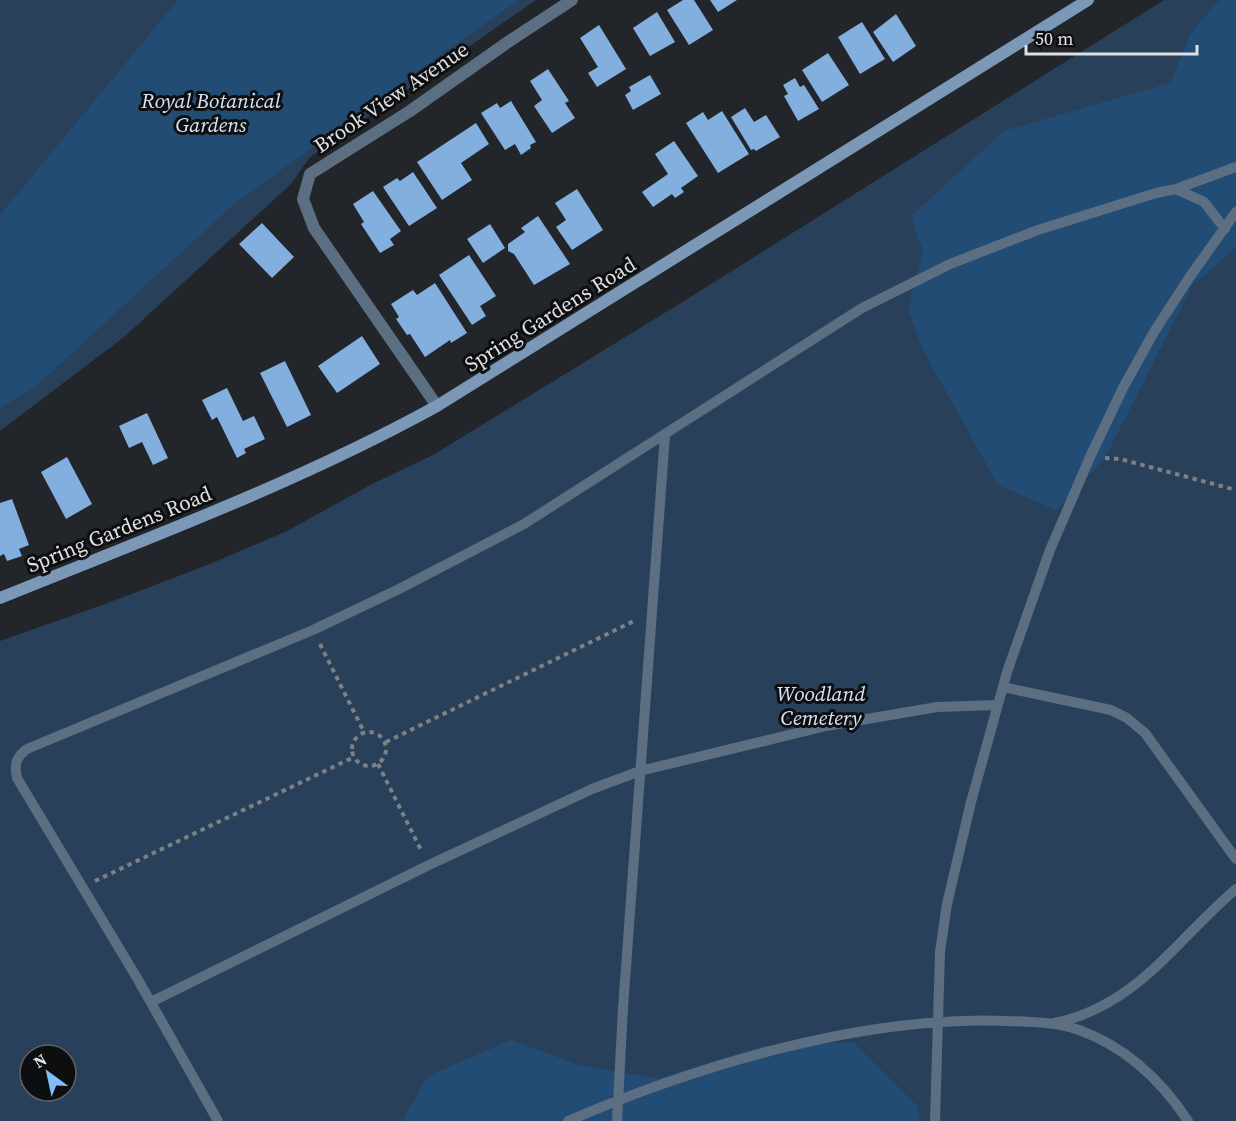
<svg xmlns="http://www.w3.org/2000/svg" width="1236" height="1121" font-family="'Source Serif 4',serif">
<rect width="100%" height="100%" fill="#22252a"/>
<path fill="#284059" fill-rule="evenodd" d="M0 0H536L310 157 291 184 124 337 0 431Z
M1164 0H1236V1121H0V641L105 604 210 564 287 531 372 484 433 455 684 301ZM30 1055H66V1091H30Z"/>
<path fill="#234c75" d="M178 0H519L450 48 234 204 35 387 0 408V215Z
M1219 0H1236V247L1192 286 1105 458 1056 510 998 485 923 350 908 309 923 251 911 216 1004 131 1170 83 1191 33Z
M511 1040 579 1065 658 1079 763 1046 853 1042 918 1107 919 1121H402L428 1076Z"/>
<path fill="#83afde" d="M683 0H694L713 30 689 45 667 10Z
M710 0H737L718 12Z
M657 12 675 42 650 56 633 28Z
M896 14 916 46 893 62 873 32Z
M862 22 885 59 860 74 838 37Z
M599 25 626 69 597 87 588 73 598 67 580 38Z
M828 53 849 85 822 102 802 70Z
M548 69 569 101 565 103 575 118 552 133 534 106 542 100 530 81Z
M650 75 661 94 633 110 625 95 631 91 629 87Z
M795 78 800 87 804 85 819 109 798 121 784 96 788 94 783 85Z
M511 101 536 142 530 145 531 148 521 155 515 144 505 150 481 113 497 103 500 108Z
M745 108 754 122 766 115 780 137 756 151 754 149 751 150 731 117Z
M722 111 749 154 718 173 686 123 703 112 708 120Z
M476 123 489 144 461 163 472 180 442 200 417 162Z
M674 141 698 176 681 188 684 192 675 198 672 194 653 207 642 192 668 174 655 154Z
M413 172 437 208 409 226 383 187 397 178 400 181Z
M577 189 603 230 572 250 556 227 566 220 555 203Z
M373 191 401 231 390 239 394 245 380 253 361 224 364 222 353 204Z
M538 216 570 264 534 285 514 254 508 251V244L525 232 521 228Z
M262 223 294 257 272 278 239 244Z
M490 224 505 248 483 263 467 239Z
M469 255 496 296 480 306 486 316 472 325 439 275Z
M435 283 467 333 451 343 450 340 425 357 410 334 407 335 396 319 399 317 391 304 413 290 417 295Z
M362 336 380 364 337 393 318 366Z
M285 361 311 415 287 427 260 373Z
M227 388 243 421 254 416 265 439 244 449 246 453 237 458 217 417 212 420 202 400Z
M147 413 168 458 153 465 142 442 129 448 119 426Z
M67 457 92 504 66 519 41 472Z
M12 499 29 545 19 549 22 556 7 561 4 554 0 556V503Z"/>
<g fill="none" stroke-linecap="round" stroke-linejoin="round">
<path stroke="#7d8084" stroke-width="4" stroke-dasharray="4.5 4.5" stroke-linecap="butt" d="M1105 458 1120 459 1236 490
M320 644 364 732
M352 749a17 17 0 1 1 34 0a17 17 0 1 1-34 0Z
M386 742 636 620
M378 764 422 852
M95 881 354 757"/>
<path stroke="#5c6e82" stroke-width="10" d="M1176 189 1236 167
M1003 687 1111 710 1127 718 1145 733 1236 859
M151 1002 429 865 592 789 640 771 826 726 937 707 997 705
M1054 1023C1136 1007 1177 939 1236 889
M218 1121 137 978 17 778C14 764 16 757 27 749L313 630 401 588 524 524 862 308 950 264 1038 230 1156 193 1176 189 1204 202 1225 229
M568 1121C698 1065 865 1015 1007 1021 1031 1022 1056 1022 1079 1030 1126 1047 1161 1080 1188 1121
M617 1121 623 1008 665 435
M935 1121 940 952 947 904 971 802 1007 672 1050 550 1090 457 1123 388 1154 332 1189 278 1236 212"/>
<path stroke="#5c6e82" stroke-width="12" d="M437 406 314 228 303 199 310 174 410 111 508 42 572 0"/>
<path stroke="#7b98b7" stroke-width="12" d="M0 598C148 538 297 483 437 406L1088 0"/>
</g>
<g text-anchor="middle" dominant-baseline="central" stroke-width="6" stroke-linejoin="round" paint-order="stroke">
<g font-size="21" fill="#dee0e3" stroke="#0d0e10">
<text transform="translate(391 97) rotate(-34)">Brook View Avenue</text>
<text transform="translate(550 314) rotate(-32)">Spring Gardens Road</text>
<text transform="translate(119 529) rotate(-22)">Spring Gardens Road</text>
</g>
<g font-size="21" font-style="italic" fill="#d8e4f2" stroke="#0d0e10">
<text x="211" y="100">Royal Botanical<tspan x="211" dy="24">Gardens</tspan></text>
<text x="821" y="693">Woodland<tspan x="821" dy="24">Cemetery</tspan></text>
</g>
</g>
<g transform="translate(48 1073) rotate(327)"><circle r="28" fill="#0d0e10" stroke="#616264" stroke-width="1.5"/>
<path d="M0-4.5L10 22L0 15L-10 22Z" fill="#82bcfa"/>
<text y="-9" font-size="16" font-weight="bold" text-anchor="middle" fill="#dee0e3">N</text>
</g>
<path d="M1026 45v9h171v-9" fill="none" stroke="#dee0e3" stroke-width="3"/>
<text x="1035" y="45" font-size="18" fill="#dee0e3" stroke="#0d0e10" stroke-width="4.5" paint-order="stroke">50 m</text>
</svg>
